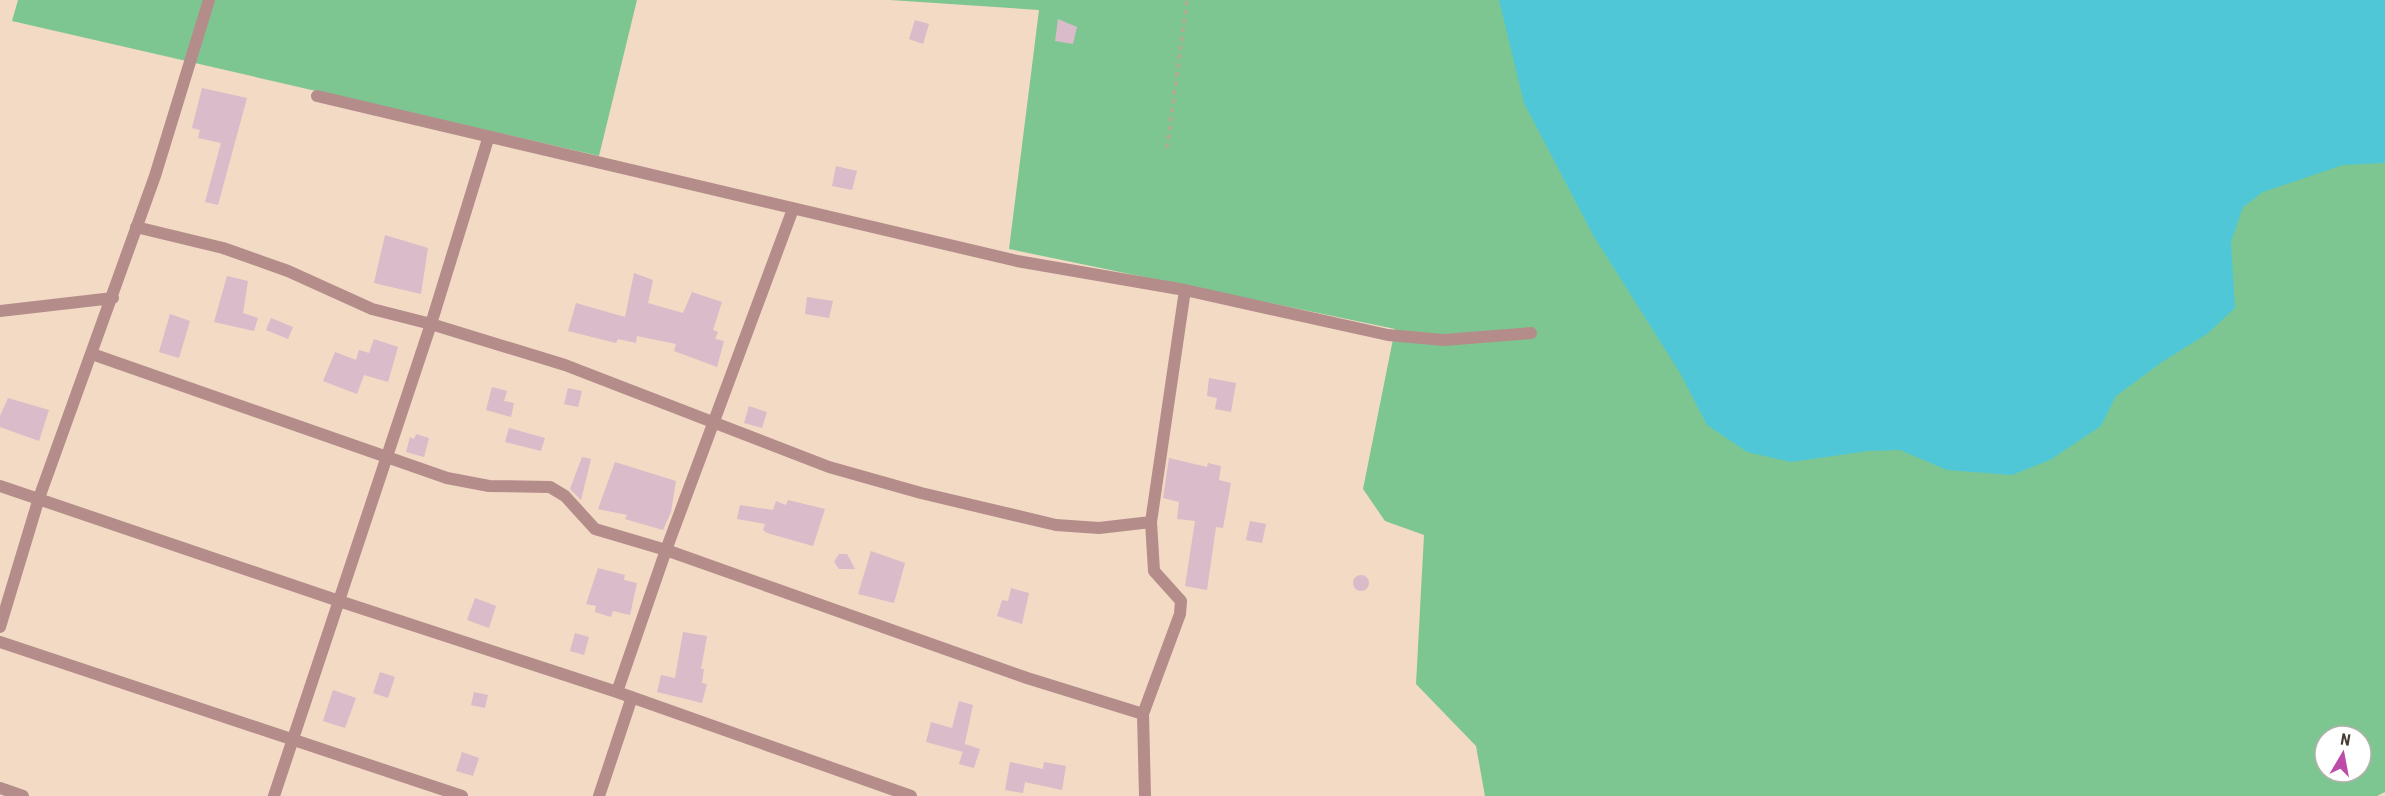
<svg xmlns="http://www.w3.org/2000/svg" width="2385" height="796" font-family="'Roboto Condensed',sans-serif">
<rect width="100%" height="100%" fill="#f2dac5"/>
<path fill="#7ec691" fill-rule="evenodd" d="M18 0H637L599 156 12 21Z
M890 0H2385V792L2377 796H1485L1476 746 1416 684 1424 535 1385 521 1363 489 1395 329 1009 249 1039 10ZM2325 736H2361V772H2325Z"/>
<path fill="#50c7d7" d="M1499 0H2385V163L2343 165 2263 192 2243 207 2231 242 2235 308 2207 334 2162 362 2116 396 2101 426 2050 460 2012 475 1947 470 1900 450 1868 451 1791 462 1747 452 1707 425 1680 373 1593 235 1524 103Z"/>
<path fill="#d9bbc9" d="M1058 19 1077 27 1073 44 1055 41Z
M915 20 929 24 923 44 909 39Z
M202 88 247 98 218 205 205 202 221 143 198 138 200 130 192 128Z
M836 166 857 171 852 190 832 186Z
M385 235 428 248 421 294 374 283Z
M634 273 653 280 648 303 683 313 692 292 722 302 713 330 718 332 715 339 724 341 717 367 674 351 676 344 637 336 636 343 618 339 616 343 568 331 576 303 625 317Z
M227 276 248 281 243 313 258 318 254 331 214 322Z
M807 297 833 301 829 318 805 314Z
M170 314 190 321 179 358 159 352Z
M271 318 293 327 288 339 266 330Z
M374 339 398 347 388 382 364 375 357 394 323 381 335 352 356 360 359 350 369 353Z
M1209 378 1236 383 1231 412 1215 409 1217 398 1207 396Z
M492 387 507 391 504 401 514 403 511 417 486 410Z
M568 388 582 391 578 407 564 404Z
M8 398 49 410 39 441 0 427V416Z
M749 406 767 412 762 428 744 423Z
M509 428 545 438 541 451 505 442Z
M416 434 429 438 424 457 406 452 410 437 414 439Z
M582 457 591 459 581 500 570 489Z
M1169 458 1207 467 1208 463 1221 466 1219 480 1231 483 1223 528 1216 527 1207 590 1185 586 1195 521 1177 519 1179 502 1163 498Z
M615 462 676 481 671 512 663 530 625 519 627 515 598 509Z
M788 500 825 509 813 546 767 533 763 530 765 524 737 519 740 505 773 510 776 501 786 505Z
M1250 521 1266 524 1262 543 1246 540Z
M871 551 905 563 894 603 858 594Z
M839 554H847L855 569H839L834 562Z
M598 568 625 575 624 580 637 583 630 615 613 611 611 617 595 612 596 606 586 604Z
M1353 583a8 8 0 1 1 16 0a8 8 0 1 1-16 0Z
M1011 588 1029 593 1022 624 997 616 1002 600 1008 601Z
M475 598 496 606 489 628 467 620Z
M683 632 707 636 701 669H704L702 683 707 684 702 703 657 692 661 675 675 678Z
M575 633 589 637 584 655 570 651Z
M380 672 395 677 388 698 373 693Z
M333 690 356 698 345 728 323 721Z
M474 692 488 695 485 708 471 705Z
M959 701 973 705 963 752 926 742 931 722 952 728Z
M965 744 980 749 974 768 959 764Z
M462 752 479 758 473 776 456 771Z
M1010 762 1043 769 1044 762 1066 766 1062 790 1025 782 1023 793 1005 790Z"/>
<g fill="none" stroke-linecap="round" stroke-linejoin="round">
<path stroke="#b8a594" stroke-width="3" stroke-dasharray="4.5 4.5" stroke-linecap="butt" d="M1167 148 1187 0"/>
<path stroke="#b48c8a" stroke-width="12" d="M317 96 1017 261 1185 290 1388 335 1444 340 1531 333
M136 227 223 248 288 271 372 309 431 324 565 365 829 467 921 493 1056 525 1099 528 1151 522
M0 311 113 298
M92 354 447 478 489 486 550 487 565 496 595 529 666 550 1027 678 1143 714
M0 486 339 601 617 692 911 796
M0 627 39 498 155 176 209 0
M0 642 462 796
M617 692 666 550 793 209
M0 788 23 796
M274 796 431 324 488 139
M599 796 632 697
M1145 796 1143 714 1180 614 1181 601 1154 571 1151 522 1185 290"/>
</g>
<g transform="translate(2343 754) rotate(10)"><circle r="28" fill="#ffffff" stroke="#b4b1ad" stroke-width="1.5"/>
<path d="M0-4.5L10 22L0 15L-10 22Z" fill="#bc4ca8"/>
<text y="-9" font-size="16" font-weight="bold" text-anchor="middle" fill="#443b32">N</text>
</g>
</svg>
